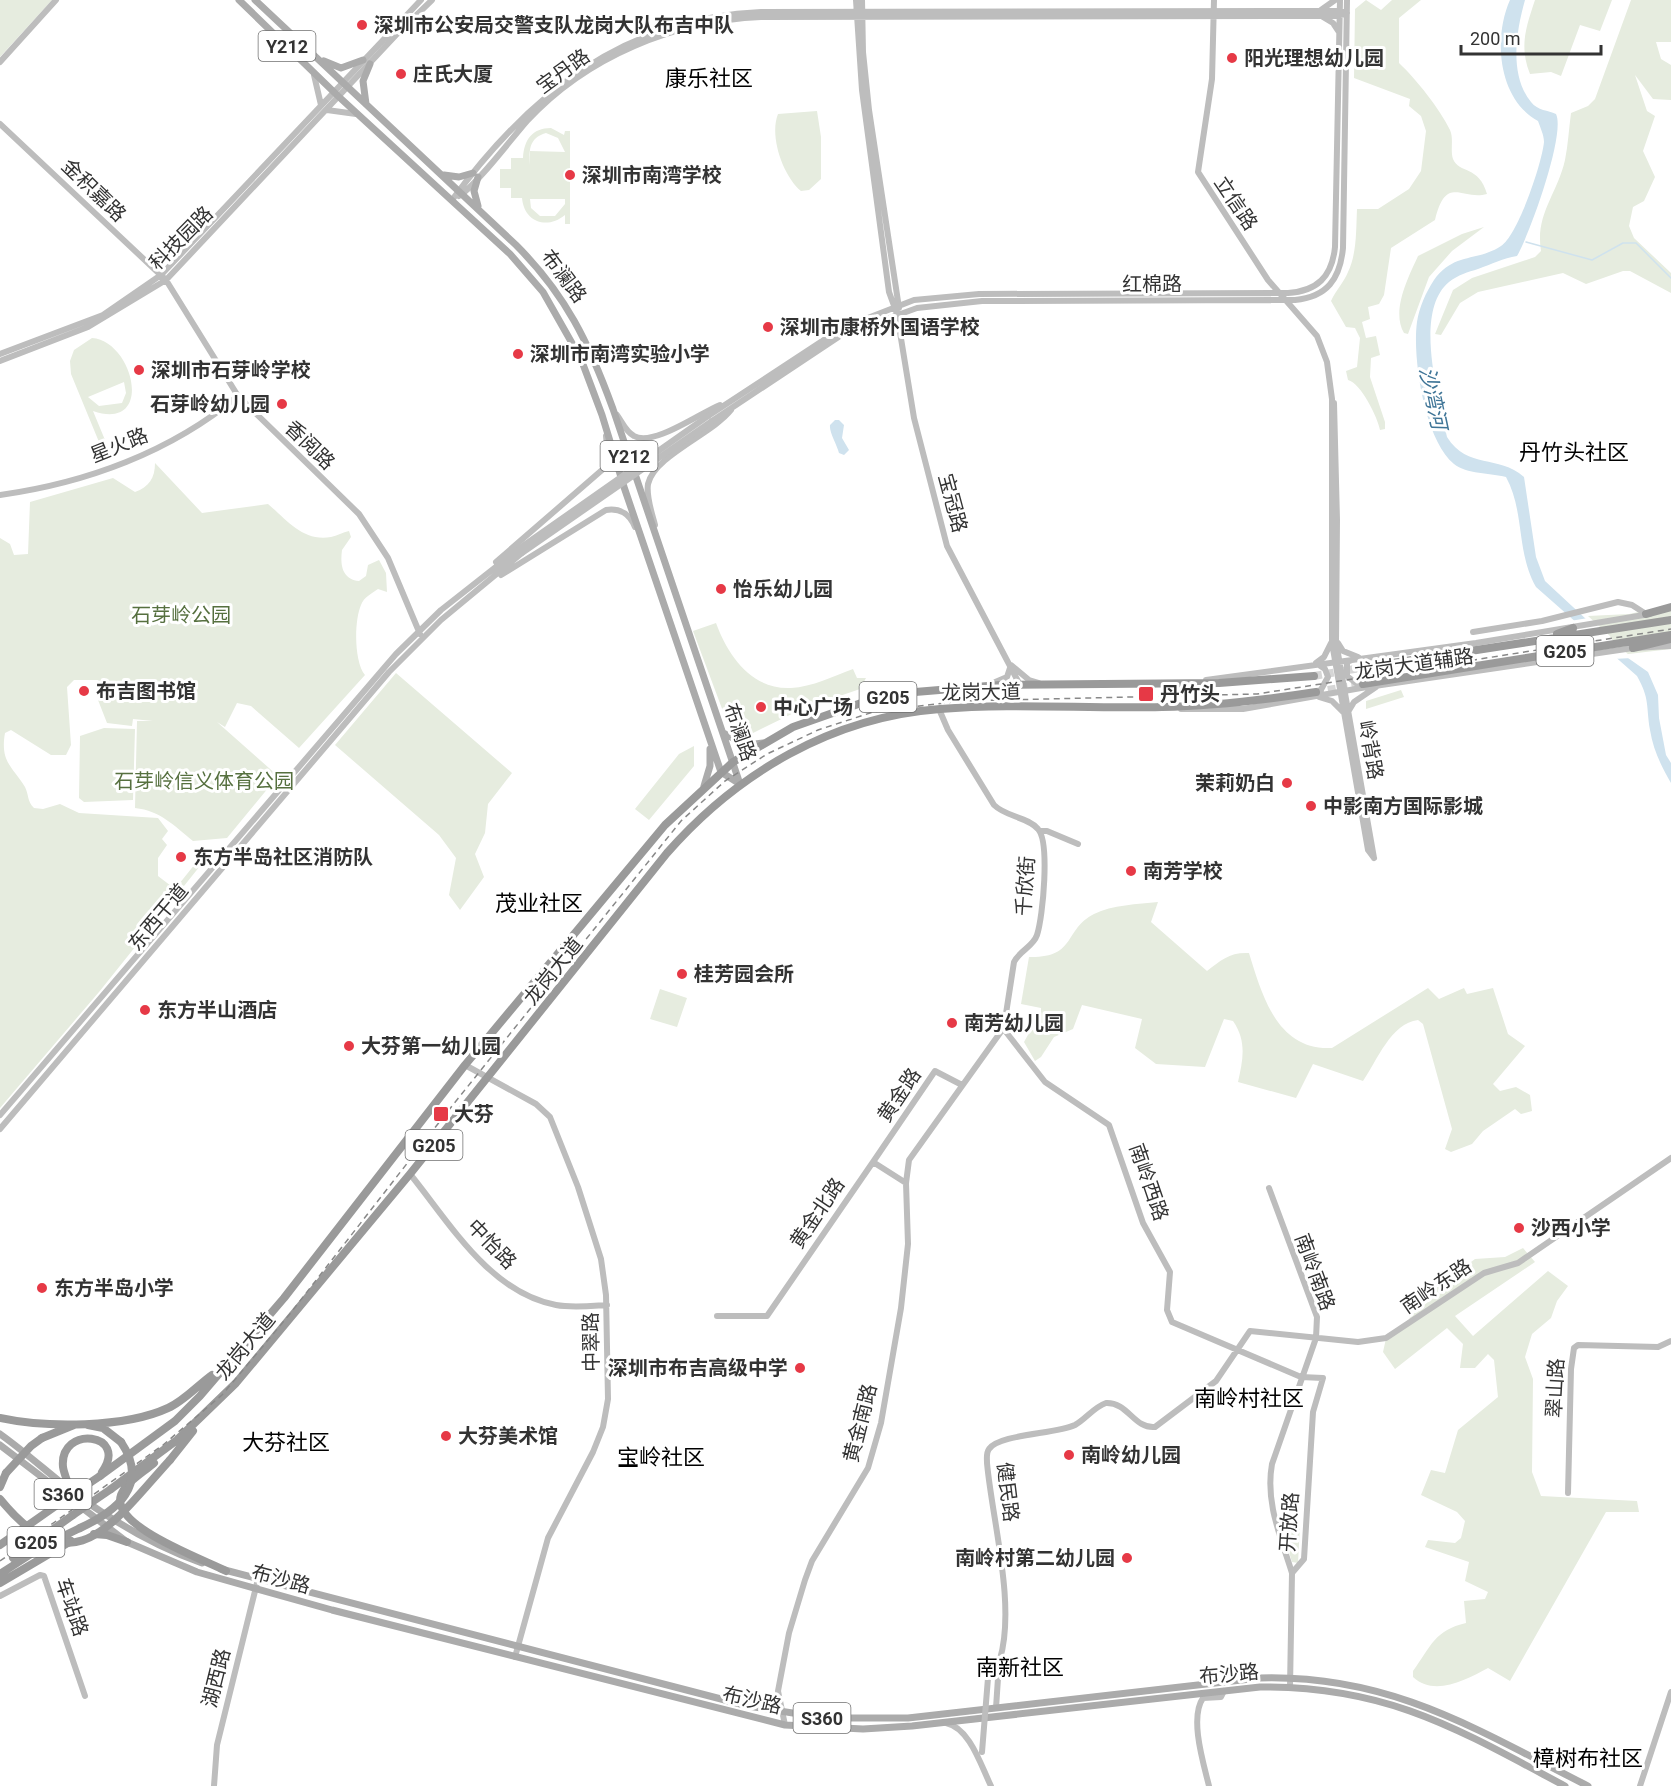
<svg xmlns="http://www.w3.org/2000/svg" width="1671" height="1786" font-family="Roboto,'Noto Sans SC',sans-serif">
<rect width="100%" height="100%" fill="#fff"/>
<path fill="#e6ecdf" fill-rule="evenodd" d="M0 0H52L0 57Z
M1366 0 1381 10 1392 0H1421L1399 18V63C1416 79 1440 109 1450 130 1454 139 1450 150 1453 159 1459 174 1479 165 1487 194 1462 201 1446 174 1435 220L1391 248 1384 295 1379 304 1368 307 1370 319 1362 322 1366 338 1376 336 1380 355 1371 358 1370 377 1385 422V429L1380 430C1378 418 1361 383 1348 380L1346 371 1357 367 1360 338 1355 328 1346 327 1331 301C1336 290 1344 282 1348 272 1357 253 1356 230 1357 209H1378L1409 189 1421 171 1426 131 1421 116 1409 106 1410 99 1354 78 1355 9Z
M1535 0H1612L1600 31 1580 25 1561 76 1551 72 1530 74C1519 47 1526 27 1535 0Z
M1631 0H1671V42H1656L1661 59 1671 65V100L1653 99 1635 75 1647 111 1655 116 1643 151 1655 177 1644 201 1633 207 1629 226 1634 238 1671 273V293L1630 271H1623L1586 284 1563 273 1478 292 1460 303 1441 335 1435 334 1453 290 1472 278 1535 257 1541 251C1535 214 1557 195 1565 160 1568 145 1569 128 1571 113L1588 106 1595 99Z
M817 111 821 137V179L809 190 801 191C783 176 769 136 778 114Z
M551 128 564 135 565 131H570V224H565V215C547 230 524 222 522 198H511V188H500V169H511V158H523C524 140 532 128 551 128ZM546 133 558 138 565 152 530 151V165C529 150 529 138 546 133ZM530 199H565V204L555 216H540L531 208Z
M1484 227 1452 251 1429 277 1408 334 1404 333C1391 311 1408 278 1418 256L1462 234Z
M92 338C134 341 155 432 93 411L105 440 99 442 71 374 70 361 74 350ZM124 382 126 393 122 403 99 406 88 397Z
M155 463 202 513 268 504C287 520 303 542 331 537 337 536 343 532 349 531L351 537 342 550C340 565 342 579 359 581L366 576 368 565 379 560 386 573 387 592 378 589C371 594 364 597 361 605 354 621 354 662 365 675L299 748 251 706 237 703 225 727 217 722 278 776 227 838 193 841C173 825 161 811 135 808L137 721H153L133 719 132 726 107 723 98 700 102 686 98 680H74L67 687 71 745 66 755H51L11 730 5 733C0 762 12 766 25 787 29 795 27 801 34 808L43 809 60 804 79 813 158 818 168 831 162 839 167 845 158 858V876L175 889 195 864 200 866 99 992 0 1108V538L10 544 14 555 28 554 30 502 113 478 135 492C149 487 155 478 155 463Z
M1671 605V649L1620 655 1610 636 1588 616 1629 614Z
M716 623C728 656 752 690 791 688 812 687 834 676 853 669L857 678H866L860 689 802 709 753 733 742 734 731 728 724 714 693 631Z
M396 673 512 773 488 804 485 833 475 854 484 877 460 910 449 895 456 858 439 835 335 745Z
M1401 690 1404 697 1366 709V701Z
M104 728 135 729 133 800 84 802 79 798 80 736Z
M694 746V766L649 820 635 809 679 754Z
M1158 902 1151 922 1207 971C1221 960 1230 952 1249 953 1262 995 1277 1051 1332 1048L1428 988 1439 999 1464 988 1467 994 1493 988 1508 1034 1525 1046 1493 1084 1500 1091 1516 1087 1530 1095 1532 1111 1521 1114 1515 1109 1483 1131 1472 1144 1451 1152 1445 1149 1452 1129 1423 1024 1418 1020C1391 1023 1377 1061 1363 1081L1313 1064 1296 1098 1238 1082C1243 1060 1247 1041 1233 1021L1224 1019 1205 1067 1156 1064 1135 1048 1142 1019 1082 1005 1073 1029 1054 1037 1041 1057 1035 1061 1024 1042 1029 1033 1041 1023V1008L1021 1004 1029 957C1077 958 1063 930 1094 914 1112 905 1138 904 1158 902Z
M660 989 687 998 677 1027 650 1019Z
M1523 1248 1535 1262 1455 1316 1473 1336 1548 1271 1568 1286 1557 1301 1551 1318 1532 1334 1525 1357 1533 1379 1532 1472 1541 1496 1637 1501 1639 1512H1606L1510 1681 1488 1668C1466 1680 1434 1697 1413 1677V1671C1431 1646 1435 1630 1466 1623L1464 1601 1485 1599 1488 1592 1465 1581 1469 1562 1425 1547 1428 1540 1455 1543 1461 1538 1465 1521 1457 1512 1421 1495 1431 1470 1445 1473 1458 1430 1498 1397 1494 1360 1488 1354 1475 1368H1460L1463 1344 1447 1328 1395 1369 1383 1352 1387 1334 1409 1321 1412 1308 1423 1298 1475 1259 1505 1257Z
M1281 1525 1300 1526 1298 1563 1292 1562Z"/>
<path fill="#cfe2ee" d="M1510 0H1525C1516 32 1509 75 1531 102 1538 111 1548 110 1556 114 1566 134 1529 236 1517 256 1503 258 1492 264 1478 269 1468 272 1458 275 1449 282 1413 312 1439 398 1447 437 1468 470 1498 454 1524 477L1536 557 1545 581 1628 658 1648 672 1658 695 1659 718 1666 755 1671 763V783C1661 766 1653 749 1650 730 1646 706 1650 699 1637 676L1536 587C1516 552 1525 512 1506 477 1491 473 1466 474 1454 464 1425 441 1412 358 1417 322 1419 308 1426 292 1434 280 1454 252 1477 262 1501 246 1518 235 1542 163 1544 142 1544 135 1540 127 1538 121 1498 99 1493 38 1510 0Z
M835 420H839L844 425 842 438 849 450 844 455 839 453C837 445 829 432 830 425Z"/>
<path fill="#fff" d="M1588 618 1630 656 1632 658 1613 659 1570 621Z"/>
<g fill="none" stroke-linecap="round" stroke-linejoin="round">
<path stroke="#cfe2ee" stroke-width="1.5" d="M1526 242 1592 260 1623 243H1636L1671 278"/>
<path stroke="#d6d6d6" stroke-width="8" stroke-dasharray="8 4" stroke-linecap="butt" d="M1314 676 1360 668
M1316 692 1363 684"/>
<path stroke="#bdbdbd" stroke-width="6" d="M856 0 862 90 889 292 897 314 914 418 947 546 1020 685
M862 0 863 52 869 110 899 308
M1214 0 1212 79 1198 172 1268 280 1317 336 1327 362 1332 399V643L1368 850 1374 858
M1321 10 1335 0
M1323 17 1333 23 1339 32
M0 62 56 0
M314 75 321 105
M327 110 356 114
M0 124 166 280 238 396 359 514 388 558 420 634
M459 196C475 187 512 138 527 121 587 56 674 21 761 17L1334 16 1346 14
M452 200C530 94 624 18 761 12L1340 11 1347 13
M0 354 103 315 161 275 421 0
M0 361 88 327 166 280 397 34 432 0
M1334 403 1337 520 1336 642 1374 858
M617 415C622 422 626 432 634 436 653 447 700 413 720 405
M708 416 842 328 914 300 979 294 1288 293C1317 291 1332 277 1335 247L1340 0
M712 421 840 336 917 308 982 301 1295 300C1327 297 1340 279 1343 248L1347 0
M0 495C86 483 171 452 238 396
M655 525C652 513 646 497 648 484 654 456 712 434 731 410
M496 562 602 470 608 458 606 436
M501 575 606 510C620 508 629 513 635 527
M1473 632 1542 621 1618 602 1632 605 1646 614
M1338 643 1343 651 1358 657
M1352 660 1347 662V676L1361 687
M1316 663 1324 657 1331 643
M1206 680 1476 643 1650 614
M993 683 1007 677 1011 665 1029 680 1039 683
M1318 695 1328 677 1325 669 1319 665
M1319 697 1332 701 1343 712
M939 709 948 730 994 805C1006 817 1028 817 1038 829 1050 842 1043 917 1037 935 1033 947 1020 950 1014 962L1005 1020 1006 1032 1045 1082 1109 1125 1143 1223 1170 1272 1167 1310 1172 1322 1301 1377 1323 1378 1313 1412 1304 1559 1292 1573 1290 1687
M1181 709H1243L1361 688 1633 648 1671 646
M1348 712 1354 702 1376 687
M1040 831H1047L1078 844
M465 1065 536 1104 550 1117 578 1187 601 1259 606 1295 608 1399 603 1427 593 1452 548 1538 515 1657
M0 1115 396 654 441 610 520 548
M0 1129 389 672 441 620 522 553
M873 1162 935 1071 962 1085
M410 1174C449 1222 490 1293 556 1305 572 1308 590 1306 607 1305
M1269 1188 1317 1317 1316 1338 1272 1464C1265 1503 1281 1537 1292 1573
M717 1316H767L873 1162 906 1183
M1568 1493 1571 1369 1574 1348 1578 1345 1658 1347 1671 1341
M0 1596 40 1575 44 1576 85 1696
M988 1678C991 1671 998 1666 1000 1659 1016 1605 992 1519 987 1463 987 1458 986 1453 989 1449 999 1434 1056 1434 1075 1425 1086 1419 1094 1407 1106 1403 1128 1402 1134 1429 1155 1427L1216 1381 1250 1331 1358 1342 1386 1338 1484 1273 1518 1263 1671 1158
M996 1708 999 1663
M946 1723C970 1728 981 1766 991 1786
M785 1725 778 1691 789 1633 805 1580 812 1561 868 1468 881 1423 901 1308 908 1244 906 1183 909 1160 1005 1026
M214 1786 217 1745 258 1579
M1209 1786C1204 1765 1189 1718 1203 1698L1221 1697 1224 1691
M1640 1786 1671 1692"/>
<path stroke="#ababab" stroke-width="7" d="M239 0 338 96 510 254 543 292 581 359 602 415 624 487 721 772 740 784
M255 0 516 245C566 295 589 343 613 409L740 784
M324 61 341 68 363 60
M366 104 363 81 370 64
M444 175 459 177 473 173
M478 206 474 191 478 177
M723 733 747 745 763 743
M704 786 710 766V749
M0 1434C24 1451 46 1471 69 1489 109 1519 154 1546 202 1563
M0 1445 127 1542 197 1572 332 1610 785 1725 863 1729 912 1726 1260 1687C1387 1686 1456 1728 1565 1786
M221 1569 748 1706 825 1718H908L1259 1678C1389 1674 1476 1729 1588 1786"/>
<path stroke="#9a9a9a" stroke-width="8" d="M1646 614 1671 607
M1557 634 1573 628
M1633 648 1671 639
M1360 668 1671 620
M1363 684 1671 635
M0 1418C46 1428 125 1428 168 1408 184 1401 198 1385 212 1375
M88 1425 103 1428 121 1442
M42 1438 74 1425
M170 1460 193 1431
M154 1463C144 1472 126 1482 121 1495 110 1526 203 1559 226 1571
M100 1476 175 1421 200 1396 284 1298 465 1065 665 825 733 762 793 727 864 702 903 693 1000 685 1219 683 1314 676
M0 1487 6 1473
M111 1489 177 1440 236 1383 410 1174 667 853C737 773 832 717 940 709 1014 703 1089 709 1162 707 1214 706 1264 700 1316 692
M70 1490C68 1482 64 1474 63 1467 59 1424 130 1433 102 1472
M94 1534 107 1535 127 1542
M0 1545 57 1505
M13 1558 73 1515
M0 1574 45 1545 80 1528
M0 1583 71 1541"/>
<path stroke="#888" stroke-width="1.5" stroke-dasharray="6 4.5" stroke-linecap="butt" d="M0 1561 163 1445 222 1395 289 1315 444 1116 681 821 725 781 767 754 818 730 873 712 960 701 1257 694 1671 629"/>
<path stroke="#bdbdbd" stroke-width="6" d="M520 548 708 416
M522 553 712 421
M982 1752 988 1678"/>
<path stroke="#9a9a9a" stroke-width="8" d="M6 1473 31 1446 42 1438
M0 1499C74 1590 114 1521 170 1460
M57 1505 100 1476
M73 1515 111 1489
M80 1528C117 1511 150 1485 121 1442"/>
</g>
<g fill="#e63946" stroke="#fff" stroke-width="2">
<circle cx="362" cy="25" r="6"/>
<circle cx="1232" cy="58" r="6"/>
<circle cx="401" cy="74" r="6"/>
<circle cx="570" cy="175" r="6"/>
<circle cx="768" cy="327" r="6"/>
<circle cx="518" cy="354" r="6"/>
<circle cx="139" cy="370" r="6"/>
<circle cx="282" cy="404" r="6"/>
<circle cx="721" cy="589" r="6"/>
<circle cx="84" cy="691" r="6"/>
<rect x="1138" y="686" width="16" height="16" rx="3"/>
<circle cx="761" cy="707" r="6"/>
<circle cx="1287" cy="783" r="6"/>
<circle cx="1311" cy="806" r="6"/>
<circle cx="181" cy="857" r="6"/>
<circle cx="1131" cy="871" r="6"/>
<circle cx="682" cy="974" r="6"/>
<circle cx="145" cy="1010" r="6"/>
<circle cx="952" cy="1023" r="6"/>
<circle cx="349" cy="1046" r="6"/>
<rect x="433" y="1106" width="16" height="16" rx="3"/>
<circle cx="1519" cy="1228" r="6"/>
<circle cx="42" cy="1288" r="6"/>
<circle cx="800" cy="1368" r="6"/>
<circle cx="446" cy="1436" r="6"/>
<circle cx="1069" cy="1455" r="6"/>
<circle cx="1127" cy="1558" r="6"/>
</g>
<g text-anchor="middle" dominant-baseline="central" stroke-width="6" stroke-linejoin="round" paint-order="stroke">
<g fill="#fff" stroke="#707070" stroke-width="1.5">
<rect x="258.5" y="31" width="57" height="30" rx="4.5"/>
<rect x="600.5" y="441" width="57" height="30" rx="4.5"/>
<rect x="1536.5" y="636" width="57" height="30" rx="4.5"/>
<rect x="859.5" y="682" width="57" height="30" rx="4.5"/>
<rect x="405.5" y="1130" width="57" height="30" rx="4.5"/>
<rect x="34.5" y="1479" width="57" height="30" rx="4.5"/>
<rect x="7.5" y="1527" width="57" height="30" rx="4.5"/>
<rect x="793.5" y="1703" width="57" height="30" rx="4.5"/>
</g>
<g font-size="18" font-weight="bold" fill="#333">
<text x="287" y="46">Y212</text>
<text x="629" y="456">Y212</text>
<text x="1565" y="651">G205</text>
<text x="888" y="697">G205</text>
<text x="434" y="1145">G205</text>
<text x="63" y="1494">S360</text>
<text x="36" y="1542">G205</text>
<text x="822" y="1718">S360</text>
</g>
<g font-size="20" font-weight="bold" fill="#333" stroke="#fff" text-anchor="start">
<text x="374" y="25">深圳市公安局交警支队龙岗大队布吉中队</text>
<text x="1244" y="58">阳光理想幼儿园</text>
<text x="413" y="74">庄氏大厦</text>
<text x="582" y="175">深圳市南湾学校</text>
<text x="780" y="327">深圳市康桥外国语学校</text>
<text x="530" y="354">深圳市南湾实验小学</text>
<text x="151" y="370">深圳市石芽岭学校</text>
<text x="270" y="404" text-anchor="end">石芽岭幼儿园</text>
<text x="733" y="589">怡乐幼儿园</text>
<text x="96" y="691">布吉图书馆</text>
<text x="1160" y="694">丹竹头</text>
<text x="773" y="707">中心广场</text>
<text x="1275" y="783" text-anchor="end">茉莉奶白</text>
<text x="1323" y="806">中影南方国际影城</text>
<text x="193" y="857">东方半岛社区消防队</text>
<text x="1143" y="871">南芳学校</text>
<text x="694" y="974">桂芳园会所</text>
<text x="157" y="1010">东方半山酒店</text>
<text x="964" y="1023">南芳幼儿园</text>
<text x="361" y="1046">大芬第一幼儿园</text>
<text x="454" y="1114">大芬</text>
<text x="1531" y="1228">沙西小学</text>
<text x="54" y="1288">东方半岛小学</text>
<text x="788" y="1368" text-anchor="end">深圳市布吉高级中学</text>
<text x="458" y="1436">大芬美术馆</text>
<text x="1081" y="1455">南岭幼儿园</text>
<text x="1115" y="1558" text-anchor="end">南岭村第二幼儿园</text>
</g>
<g font-size="20" fill="#333" stroke="#fff">
<text transform="translate(563 71) rotate(-36)">宝丹路</text>
<text transform="translate(94 190) rotate(44)">金积嘉路</text>
<text transform="translate(1236 203) rotate(56)">立信路</text>
<text transform="translate(181 238) rotate(-45)">科技园路</text>
<text transform="translate(564 276) rotate(53)">布澜路</text>
<text x="1152" y="284">红棉路</text>
<text transform="translate(119 445) rotate(-22)">星火路</text>
<text transform="translate(310 445) rotate(44)">香阅路</text>
<text transform="translate(953 503) rotate(75)">宝冠路</text>
<text transform="translate(1414 664) rotate(-8)">龙岗大道辅路</text>
<text transform="translate(981 692) rotate(-1)">龙岗大道</text>
<text transform="translate(740 732) rotate(71)">布澜路</text>
<text transform="translate(1371 750) rotate(80)">岭背路</text>
<text transform="translate(1025 886) rotate(-86)">千欣街</text>
<text transform="translate(158 917) rotate(-50)">东西干道</text>
<text transform="translate(553 971) rotate(-51)">龙岗大道</text>
<text transform="translate(899 1095) rotate(-56)">黄金路</text>
<text transform="translate(1149 1182) rotate(71)">南岭西路</text>
<text transform="translate(817 1213) rotate(-56)">黄金北路</text>
<text transform="translate(492 1244) rotate(46)">中怡路</text>
<text transform="translate(1315 1272) rotate(70)">南岭南路</text>
<text transform="translate(1436 1286) rotate(-34)">南岭东路</text>
<text transform="translate(591 1342) rotate(-91)">中翠路</text>
<text transform="translate(245 1346) rotate(-50)">龙岗大道</text>
<text transform="translate(1555 1388) rotate(-87)">翠山路</text>
<text transform="translate(860 1423) rotate(-76)">黄金南路</text>
<text transform="translate(1008 1492) rotate(83)">健民路</text>
<text transform="translate(1289 1522) rotate(-86)">开放路</text>
<text transform="translate(281 1579) rotate(15)">布沙路</text>
<text transform="translate(72 1607) rotate(71)">车站路</text>
<text transform="translate(1229 1674) rotate(-5)">布沙路</text>
<text transform="translate(216 1678) rotate(-76)">湖西路</text>
<text transform="translate(752 1700) rotate(13)">布沙路</text>
</g>
<g font-size="20" fill="#56703f" stroke="#fff">
<text x="181" y="615">石芽岭公园</text>
<text x="204" y="781">石芽岭信义体育公园</text>
</g>
<g font-size="21" font-style="italic" fill="#3f7597" stroke="#fff">
<text transform="translate(1433 398) rotate(78)">沙湾河</text>
</g>
<g font-size="22" fill="#000" stroke="#fff">
<text x="709" y="78">康乐社区</text>
<text x="1574" y="452">丹竹头社区</text>
<text x="539" y="903">茂业社区</text>
<text x="1249" y="1398">南岭村社区</text>
<text x="286" y="1442">大芬社区</text>
<text x="661" y="1457">宝岭社区</text>
<text x="1020" y="1667">南新社区</text>
<text x="1588" y="1758">樟树布社区</text>
</g>
</g>
<path d="M1461 45v9h140v-9" fill="none" stroke="#333333" stroke-width="3"/>
<text x="1470" y="45" font-size="18" fill="#333333" stroke="#ffffff" stroke-width="4.5" paint-order="stroke">200 m</text>
</svg>
